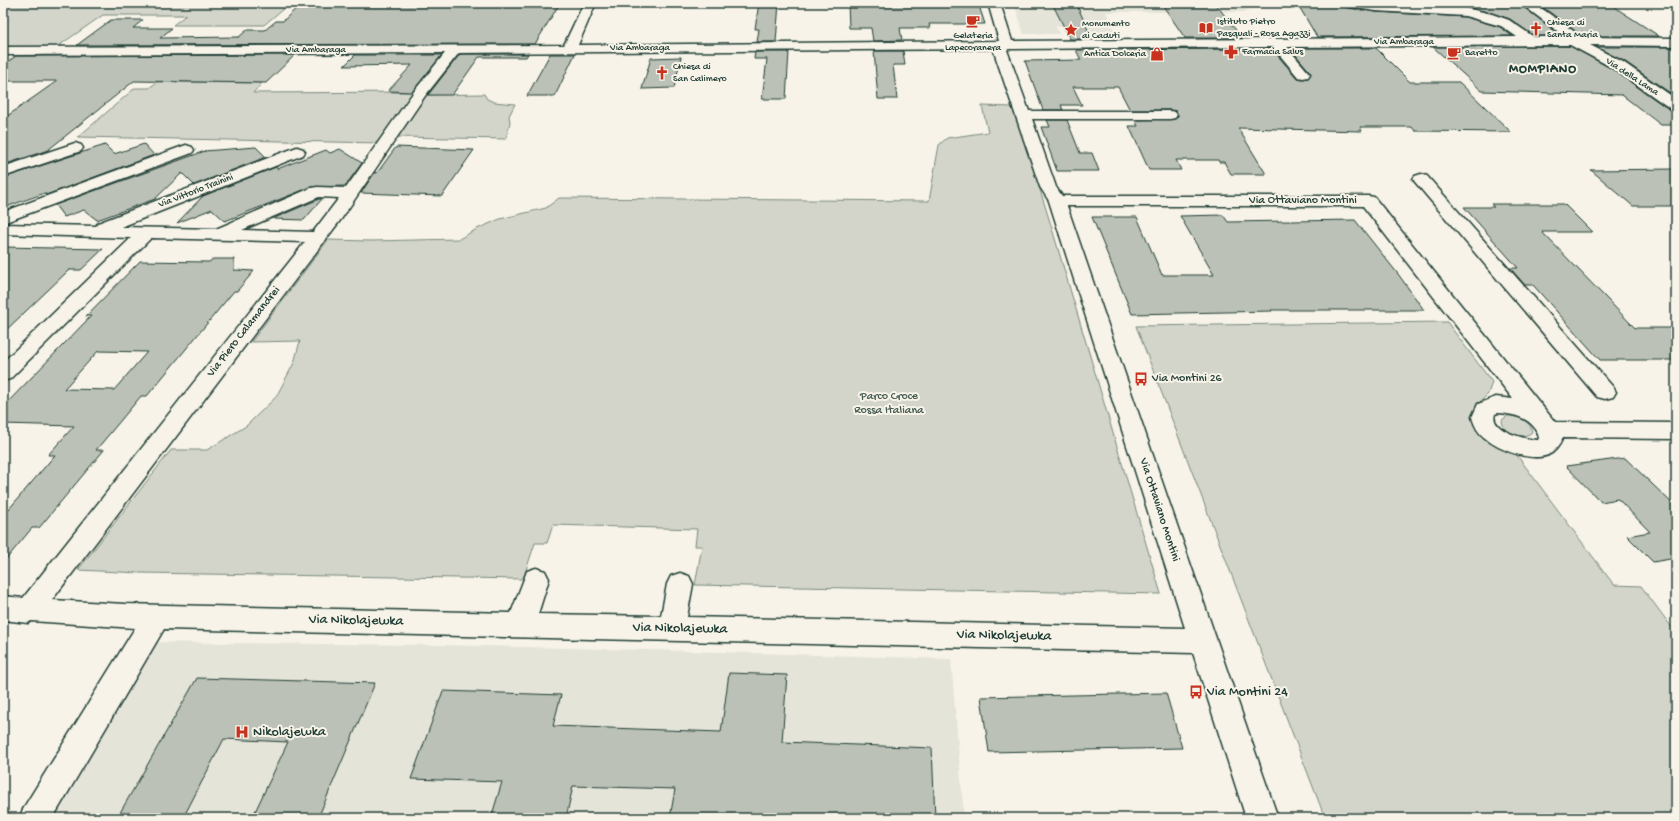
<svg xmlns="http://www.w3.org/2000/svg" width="1679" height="821" font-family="'Gochi Hand',sans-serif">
<rect width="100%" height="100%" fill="#f7f3e8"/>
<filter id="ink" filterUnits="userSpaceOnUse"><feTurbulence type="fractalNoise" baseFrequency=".025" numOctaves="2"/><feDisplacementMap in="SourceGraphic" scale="8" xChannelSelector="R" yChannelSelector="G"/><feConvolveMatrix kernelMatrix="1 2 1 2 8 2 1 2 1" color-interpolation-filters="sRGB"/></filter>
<g filter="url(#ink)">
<path fill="#e5e4d9" d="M1014 3H1241L1249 12H1106L1116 34H1085L1056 26 1059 34H1024Z
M135 642 439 645 689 651 951 659 964 818H23Z"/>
<path fill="#d3d5ca" stroke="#79897f" d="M83 3H295L290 8H284L264 25H173L186 15H103L54 49 3 48V5L79 6Z
M157 82 262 83 253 93 417 92 382 143 78 137 135 88H149Z
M484 94 487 99 494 102 515 104 509 116 510 122 506 139 397 137 423 95Z
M982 106 1014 107 1050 222 1161 594 695 585 702 546H695L697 529 553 525 547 543H535L523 579 141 573 78 570 171 450H207L246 426 276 397 294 363 300 341 251 342 328 240 371 241 459 239 477 229 500 219 546 208 559 198 929 201 939 145 947 138 988 132Z
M1447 322 1492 382 1488 394 1479 403 1472 417 1513 450 1614 585 1641 586 1676 633V818H1325L1136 326Z
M1507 416C1517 416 1531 420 1532 432 1524 441 1502 432 1502 420Z"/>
<path fill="#bbc1b6" stroke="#1f3d34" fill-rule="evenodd" d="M302 3H560L535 44 77 45 111 20H143L133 28H172L160 38 239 37 247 30H265L276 21H283Z
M759 3H779L776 42H757L759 29H755Z
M848 3H978L985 24H929L930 28H900L902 40 873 41 871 28H849Z
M1052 3H1076L1092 39H1070Z
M1161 3H1215L1242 38H1185Z
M1297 3H1342L1345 7 1376 12 1465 17 1500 27 1512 36 1317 37Z
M1465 3H1519L1561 36H1534L1510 19 1492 13 1470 8Z
M1537 3H1608L1659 36H1582Z
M1570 46 1612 69 1670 110 1676 111V125H1661L1622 95 1482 91 1433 47Z
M1596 47H1676V97L1624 61Z
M1290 48H1376L1410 82H1459L1511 132 1415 131 1412 127H1360L1362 131 1238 128 1266 174H1231L1224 162H1219L1218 160H1176L1181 170H1149L1129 126H1138L1135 120 1175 119 1178 116 1176 111 1170 110H1130L1118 87H1073L1082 105H1061L1063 110H1043L1025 61 1081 60 1076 50 1272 49 1297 78 1303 79 1308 78 1311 73Z
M874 51H903L905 65H893L897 99H878Z
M755 52H789L786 99H762L767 59H754Z
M460 54H528L526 57H479L452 95H428Z
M550 54H575L555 96H527Z
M295 55 266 83 134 81 48 150 3 165V119L57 81H3V65L16 56Z
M355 55H442L412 92 388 91 412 65 344 66Z
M681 57 674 88 642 89 651 58Z
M1047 120H1067L1080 153H1092L1099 171H1057L1041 127H1050Z
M144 144 154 155 46 195 45 193 3 208V178L105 145 114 154Z
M256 147 266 157 194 185 182 173 155 199 97 220 84 210 64 217 55 205 205 151H204Z
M396 147 474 150 442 196 361 193 375 172 377 173Z
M340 149 362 163 345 186 311 187 225 221 212 209 177 223 203 196 276 167 277 169 326 150 330 153Z
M1676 169V206H1633L1591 170Z
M319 199H322L304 220 274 219 277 217Z
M1491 204H1564L1592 232H1542L1635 328H1676V360H1600L1533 285H1525L1510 268H1518L1464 207H1494Z
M1223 215 1228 222 1355 220 1398 274 1424 310H1271L1272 311 1132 314 1092 217H1137L1162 275H1214L1180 216Z
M3 247 103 249 81 270H69L3 333Z
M213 259H234V270L254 271 237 291H234L147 396H141L96 450H104L83 475 39 528H32L3 563V516L55 455H48L74 426 3 424V407L91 316H86L140 261 209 262ZM98 351 147 352 114 390 64 389Z
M1625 458 1676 507V558L1653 562 1627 536 1650 532 1618 499 1601 502 1566 466Z
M729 673 787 675 782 742 932 748 935 818 843 815V818H670L675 789 573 786 566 818H491L502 782 411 779 443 691 561 695 553 726 721 732Z
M197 678 375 683 318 818H252L288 742 224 739 183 818H117Z
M1166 693 1182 748 989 752 981 697Z"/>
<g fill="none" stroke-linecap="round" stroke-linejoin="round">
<g stroke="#1f3d34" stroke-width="3">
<path id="minor" d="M584 3H596L578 45 999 41 988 3H1000L1012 41 1517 37 1501 26 1465 16 1376 11 1349 7 1345 6 1343 3H1374L1465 8 1492 14 1509 20 1534 37H1565L1520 3H1534L1582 37 1676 38V46L1590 45 1623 62 1676 99V110L1671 109 1613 68 1570 45 1287 47 1310 74 1308 77 1303 78 1298 77 1273 47 1009 49 1007 50 1029 111H1170L1175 112 1177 115 1175 118 1170 119H1032L1056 187 1062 196H1368L1374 197 1555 422 1676 423V439L1562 438C1562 442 1559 445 1556 449 1542 467 1499 451 1485 438 1478 433 1474 425 1472 417L1478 404 1496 397 1513 399 1363 206H1067L1278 818H1246L1193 653 164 629 53 818H19L24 807 135 628 31 621 28 623 3 620V596L23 598 305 242 151 238 10 379 3 381V362L131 238 3 234V224L96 226 98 223 297 147 303 149 305 152 303 155 121 227 216 229 311 188 317 187 346 188 415 90 445 53 3 55V47L564 45ZM993 49 1040 187 1049 201 1185 628 687 617 693 584 689 576 680 573 671 576 667 584 661 616 538 614 549 579 545 571 536 568 527 571 511 613 125 604 52 600 342 218 425 96 459 53ZM319 197 339 198 313 232 242 230ZM1498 413C1516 414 1535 419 1539 438L1538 440C1526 440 1489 430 1495 414Z
M75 143 81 145 83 148 81 151 3 177V167Z
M186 145 192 147 194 150 192 153 3 223V212Z
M1421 174 1427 176 1613 387 1616 392 1613 397 1605 399 1597 397 1415 182 1413 179 1415 176Z"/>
</g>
<use href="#minor" fill="#f7f3e8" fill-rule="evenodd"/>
</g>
</g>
<defs>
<g id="cafe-bare" transform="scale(1.08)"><path d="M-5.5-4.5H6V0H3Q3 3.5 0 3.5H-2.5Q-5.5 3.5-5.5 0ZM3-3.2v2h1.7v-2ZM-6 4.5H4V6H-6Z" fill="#c8321e" stroke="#f7f3e8" stroke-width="2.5" paint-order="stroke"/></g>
<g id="library-bare" transform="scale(1.08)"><path d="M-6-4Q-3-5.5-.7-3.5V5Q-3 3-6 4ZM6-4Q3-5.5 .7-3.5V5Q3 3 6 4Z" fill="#c8321e" stroke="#f7f3e8" stroke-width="2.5" paint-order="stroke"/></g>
<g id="church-bare" transform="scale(1.08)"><path d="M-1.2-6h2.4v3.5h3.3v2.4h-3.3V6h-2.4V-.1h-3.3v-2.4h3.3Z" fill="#c8321e" stroke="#f7f3e8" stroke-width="2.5" paint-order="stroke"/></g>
<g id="sight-bare" transform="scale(1.08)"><path d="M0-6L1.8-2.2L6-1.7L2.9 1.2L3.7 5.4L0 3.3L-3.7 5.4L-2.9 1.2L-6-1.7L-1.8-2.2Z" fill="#c8321e" stroke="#f7f3e8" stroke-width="2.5" paint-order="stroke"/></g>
<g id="pharmacy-bare" transform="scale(1.08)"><path d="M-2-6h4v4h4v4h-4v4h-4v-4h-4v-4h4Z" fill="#c8321e" stroke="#f7f3e8" stroke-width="2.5" paint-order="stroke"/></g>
<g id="shop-bare" transform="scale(1.08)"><path d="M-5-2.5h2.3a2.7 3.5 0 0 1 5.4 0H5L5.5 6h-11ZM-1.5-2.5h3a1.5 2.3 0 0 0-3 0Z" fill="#c8321e" stroke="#f7f3e8" stroke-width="2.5" paint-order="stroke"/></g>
<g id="bus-bare" transform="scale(1.08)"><path d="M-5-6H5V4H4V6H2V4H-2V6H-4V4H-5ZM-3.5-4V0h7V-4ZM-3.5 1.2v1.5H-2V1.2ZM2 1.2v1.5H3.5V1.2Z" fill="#c8321e" stroke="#f7f3e8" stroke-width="2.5" paint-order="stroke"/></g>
<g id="hospital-bare" transform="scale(1.08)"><path d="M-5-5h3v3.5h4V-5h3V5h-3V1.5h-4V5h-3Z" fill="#c8321e" stroke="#f7f3e8" stroke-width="2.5" paint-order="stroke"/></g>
</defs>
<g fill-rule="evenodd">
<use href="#cafe-bare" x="973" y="21"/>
<use href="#library-bare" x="1206" y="28"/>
<use href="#church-bare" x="1536" y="29"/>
<use href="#sight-bare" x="1071" y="30"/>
<use href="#pharmacy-bare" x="1231" y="52"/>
<use href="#cafe-bare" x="1454" y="53"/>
<use href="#shop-bare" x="1157" y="54"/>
<use href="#church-bare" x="662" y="73"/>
<use href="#bus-bare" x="1141" y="379"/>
<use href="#bus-bare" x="1196" y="692"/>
<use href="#hospital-bare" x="242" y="732"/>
</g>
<g text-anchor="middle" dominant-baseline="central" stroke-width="4" stroke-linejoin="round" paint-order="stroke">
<g font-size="10" fill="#1f3d34" stroke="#f7f3e8" text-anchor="start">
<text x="1217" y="22">Istituto Pietro<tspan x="1217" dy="12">Pasquali - Rosa Agazzi</tspan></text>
<text x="1547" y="23">Chiesa di<tspan x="1547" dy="12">Santa Maria</tspan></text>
<text x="1082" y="24">Monumento<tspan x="1082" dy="12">ai Caduti</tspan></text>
<text x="973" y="36" text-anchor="middle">Gelateria<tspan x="973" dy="12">Lapecoranera</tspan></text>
<text x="1242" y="52">Farmacia Salus</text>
<text x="1465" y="53">Baretto</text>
<text x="1146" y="54" text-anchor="end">Antica Dolceria</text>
<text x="673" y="67">Chiesa di<tspan x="673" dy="12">San Calimero</tspan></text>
</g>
<g font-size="10" fill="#1f3d34" stroke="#f7f3e8">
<text x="1404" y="42">Via Ambaraga</text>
<text x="640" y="48">Via Ambaraga</text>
<text x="316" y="50">Via Ambaraga</text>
<text transform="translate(1632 77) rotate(33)">Via della Lama</text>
<text transform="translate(196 191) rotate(-21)">Via Vittorio Trainini</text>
</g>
<g font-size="12" fill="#1f3d34" stroke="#f7f3e8">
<text x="1303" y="201">Via Ottaviano Montini</text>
<text transform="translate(244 332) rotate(-52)">Via Piero Calamandrei</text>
<text transform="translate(1159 510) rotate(72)">Via Ottaviano Montini</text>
</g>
<g font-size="12" fill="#1f3d34" stroke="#f7f3e8" text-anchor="start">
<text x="1152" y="379">Via Montini 26</text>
</g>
<g font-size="12" fill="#435b52" stroke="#f7f3e8">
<text x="889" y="397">Parco Croce<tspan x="889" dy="14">Rossa Italiana</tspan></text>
</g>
<g font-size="13" font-weight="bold" letter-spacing="1" fill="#1f3d34" stroke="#f7f3e8">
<text x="1543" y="69">MOMPIANO</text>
</g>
<g font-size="14" fill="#1f3d34" stroke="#f7f3e8">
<text transform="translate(356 621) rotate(1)">Via Nikolajewka</text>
<text transform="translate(680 629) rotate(1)">Via Nikolajewka</text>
<text transform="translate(1004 636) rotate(1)">Via Nikolajewka</text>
</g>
<g font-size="14" fill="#1f3d34" stroke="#f7f3e8" text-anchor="start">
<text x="1207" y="692">Via Montini 24</text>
<text x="253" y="732">Nikolajewka</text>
</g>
</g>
<rect width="1679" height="821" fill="none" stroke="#f7f3e8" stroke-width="16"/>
<rect x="8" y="8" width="1663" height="805" fill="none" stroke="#1f3d34" stroke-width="1.5" filter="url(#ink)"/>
</svg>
